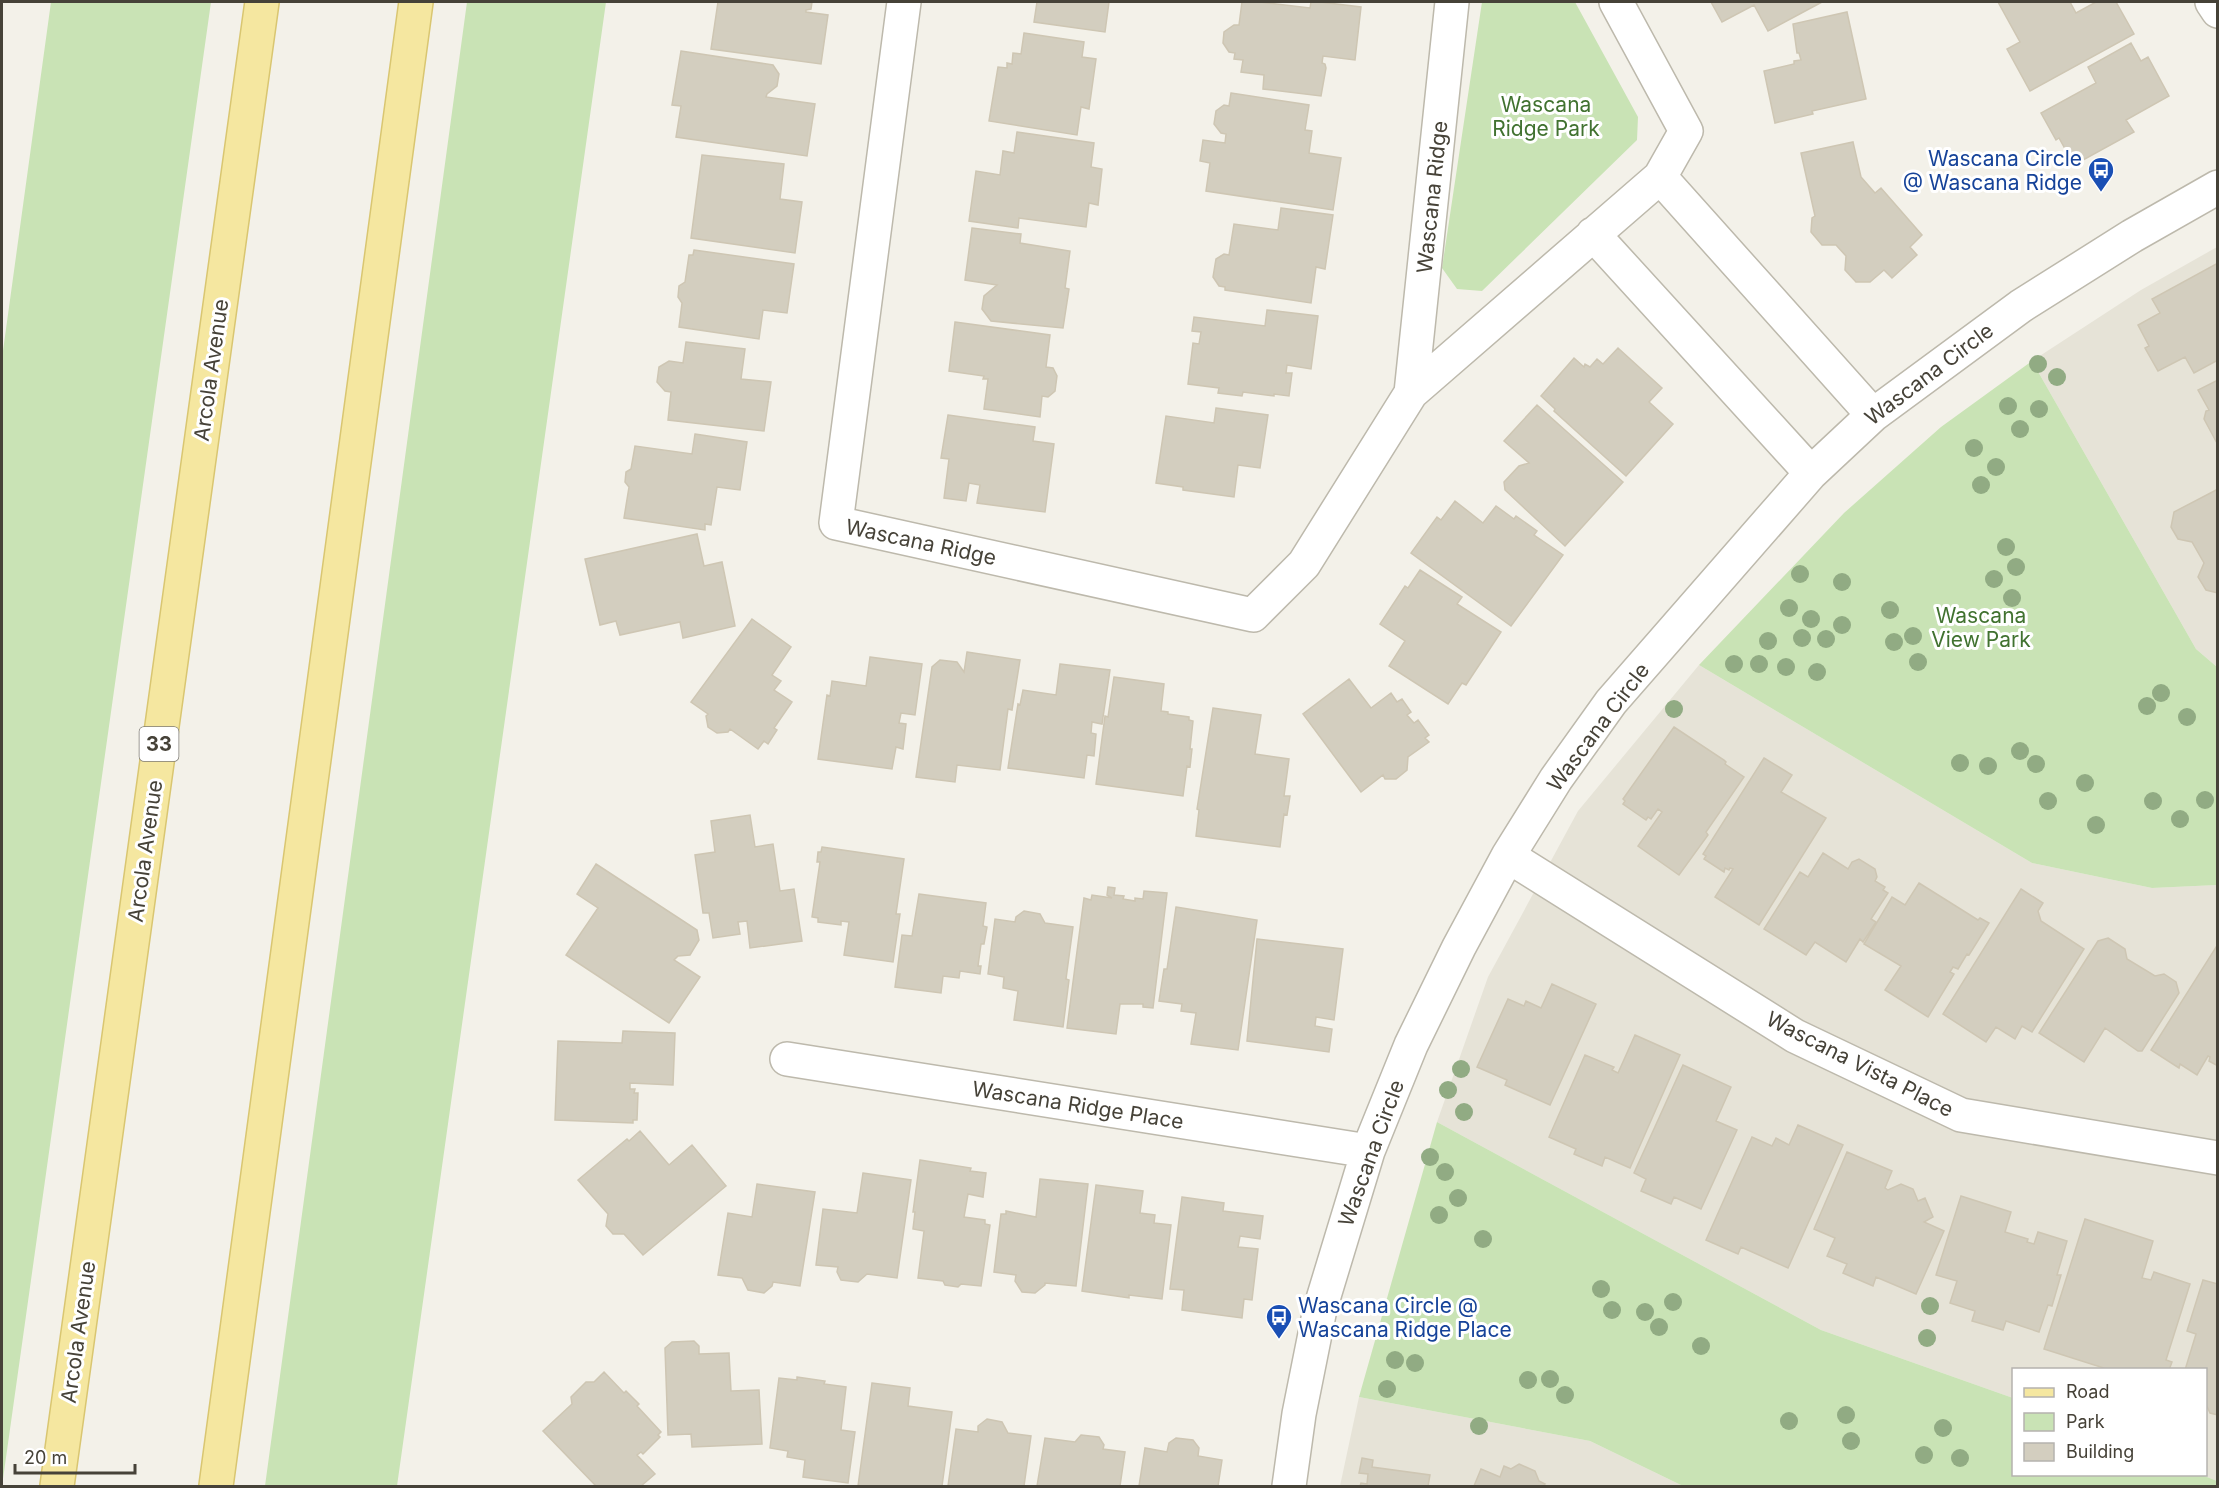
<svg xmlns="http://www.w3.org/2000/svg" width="2219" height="1488" font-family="Inter,sans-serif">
<rect width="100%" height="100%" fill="#f3f1e9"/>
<path fill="#e6e3d7" d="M2217 247V667L2196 649 2032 361 2141 290Z
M1699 665 2032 863 2152 888 2217 885V1481L2202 1475 2206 1474V1370H2014L2013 1398 1821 1330 1437 1122 1488 977 1578 811Z
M1359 1397 1590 1441 1683 1486H1340Z"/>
<path fill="#c9e3b5" d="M51 2H211L2 1486V358Z
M467 2H606L397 1486H265Z
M1482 2H1575L1638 117 1637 140 1482 291 1457 289 1442 268Z
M2032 361 2196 649 2217 667V885L2152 888 2032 863 1699 665 1844 513 1941 427Z
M1437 1122 1821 1330 2013 1398 2014 1474 2202 1475 2217 1481V1486H1683L1590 1441 1359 1397Z"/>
<path fill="#d3cebf" stroke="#cec6b3" stroke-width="1.5" d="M718 2H812L811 9 806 10V12L828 15 821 64 711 49Z
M1037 2H1109L1105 32 1034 22Z
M1242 2H1260L1310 8 1311 2H1320L1361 7 1355 60 1323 56 1322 63 1325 64 1326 68 1321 96 1263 89 1264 75 1241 72 1243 60 1234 59 1235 53 1229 52 1223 43 1224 32 1234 25H1239Z
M1711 2H1822L1768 31 1754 5 1722 22Z
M1998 2H2070L2076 13 2096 2H2116L2134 34 2030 91 2007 49 2020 42Z
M1847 12 1866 99 1812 111 1813 114 1775 123 1764 71 1794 64V61L1801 60 1799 53H1797L1793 24Z
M1024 33 1084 42 1082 57 1096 59 1089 109 1081 107 1077 135 989 121 998 67 1007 68V63L1012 64 1013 53 1021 54Z
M2131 43 2141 61 2148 57 2169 96 2126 120 2134 132 2074 165 2059 138 2056 140 2041 113 2096 83 2088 67Z
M681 51 773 65 779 74 777 86 767 94 766 97 815 104 807 156 676 137 681 106 672 105Z
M1231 93 1309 105 1305 130 1312 131 1309 153 1341 158 1333 210 1206 191 1210 163 1200 161 1203 140 1225 143 1226 134 1221 133 1214 124 1216 111 1224 105 1229 106Z
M1017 132 1094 143 1091 167 1102 169 1098 205 1089 203 1086 227 1019 218 1018 228 969 221 976 171 1000 175 1003 151 1014 153Z
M1853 142 1861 177 1875 193 1881 188 1922 235 1910 247 1917 255 1892 278 1884 270 1870 282H1856L1845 270 1846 256 1836 245H1822L1811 232 1812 218 1815 216 1801 153Z
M702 155 784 164 780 199 802 202 795 253 691 238Z
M1281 208 1333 215 1325 269 1316 267 1311 303 1225 290V287L1219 286 1213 277 1216 259 1224 254 1229 255 1234 224 1278 230Z
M972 228 1021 234 1020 243 1070 251 1065 288 1069 289 1063 328 991 321 982 309 984 296 997 285 965 280Z
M694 250 794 264 787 313 763 310 759 339 679 327 682 303 678 297 679 286 685 282 689 255H693Z
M2218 263V360L2194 373 2185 357 2158 371 2145 348 2149 346 2138 325 2160 313 2152 299Z
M1267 310 1318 316 1311 369 1287 365 1286 373H1292L1289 396 1274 394V396L1243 392 1242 396 1218 393 1219 388 1188 384 1193 343 1199 344 1201 332 1192 331 1194 317 1265 326Z
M955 322 1050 335 1046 367 1053 368 1057 376 1055 391 1048 397 1042 396 1040 417 984 409 988 379H983L984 376 949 371Z
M686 342 745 349 741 379 771 382 764 431 668 420 671 392 665 391 657 382 659 367 669 361 683 363Z
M1618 348 1662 388 1649 402 1673 424 1626 476 1554 411 1555 409 1541 396 1574 358 1584 367 1585 364 1590 367 1597 359 1603 364Z
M2218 380V445L2204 419 2206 411 2209 410 2198 390Z
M1537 405 1623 482 1565 546 1505 490 1504 482 1519 466 1529 463 1504 441Z
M1216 408 1268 415 1260 468 1238 465 1234 497 1183 490V487L1156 483 1166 416 1214 423Z
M948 415 1035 427 1033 441 1054 444 1045 512 977 503 980 485 969 483 966 501 944 498 949 459 941 458Z
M695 434 747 442 740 490 717 487 711 525 705 524V530L624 518 629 487 625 482 626 472 631 469 635 446 692 454Z
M2218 489V593L2206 590 2198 577 2204 563 2192 542 2178 539 2171 527 2174 512Z
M1455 501 1483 523 1496 506 1514 519 1516 516 1537 531 1534 535 1563 555 1511 626 1411 553 1437 517 1441 520Z
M697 534 704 566 722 562 735 626 683 638 680 622 620 635 616 621 600 625 585 559Z
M1420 570 1462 597 1457 604 1501 632 1466 685 1462 683 1448 704 1389 666 1405 641 1380 624 1405 586 1408 588Z
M752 619 791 647 772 675 781 681 774 690 792 702 774 728 777 730 768 744 764 741 758 749 730 729 728 732 717 733 708 727 706 716 708 714 691 702Z
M967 652 1020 660 1012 710 1008 709 1000 770 957 765 955 782 916 777 932 667 940 660 957 662 964 672Z
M870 657 922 664 915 715 901 713 899 723 906 724 903 749 896 747 892 769 818 759 827 695 830 696 832 681 866 686Z
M1060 664 1110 670 1102 724 1092 722 1091 733 1096 734 1094 756 1087 755 1084 778 1008 768 1018 704 1020 705 1023 690 1056 695Z
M1114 677 1164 684 1161 711 1168 712V714L1189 717V720L1193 721 1190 749H1192L1190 767 1187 766 1183 796 1096 784 1105 716 1108 717Z
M1349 679 1371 708 1391 693 1397 702 1402 699 1411 712 1407 715 1414 723 1418 720 1429 735 1425 738 1429 742 1408 757 1407 770 1396 779H1385L1383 775 1361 792 1303 714Z
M1213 708 1261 715 1255 754 1289 759 1284 796H1290L1287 815 1284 814 1280 847 1196 836 1199 810 1197 809Z
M1674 727 1724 760 1726 762 1725 764 1744 777 1706 832 1708 835 1679 875 1638 846 1662 812 1658 809 1651 819 1648 817 1646 820 1623 804 1625 801 1623 799Z
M1764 758 1792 775 1781 792 1826 818 1759 925 1715 897 1733 869 1730 868 1729 870 1725 868 1724 872 1704 859 1706 856 1703 854Z
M750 815 755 847 773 844 780 891 794 889 802 941 750 948 747 921 738 922 740 934 713 938 709 913H703L695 855 715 852 711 821Z
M822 847 904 859 896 914H900L893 962 844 955 849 922 841 921V925L818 922V918L812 917 820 862H817L818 852H821Z
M1823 853 1848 869 1852 862 1859 859 1875 869 1877 877 1875 881 1885 887 1883 890 1888 893 1871 919 1876 922 1863 942 1860 939 1846 962 1815 942 1806 955 1764 929 1800 872 1808 877Z
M596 864 697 930 699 940 690 955 678 956 674 960 700 977 669 1023 566 955 598 908 577 894Z
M1919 883 1978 920 1980 918 1989 923 1969 955 1967 954 1958 969 1953 967 1950 972 1954 974 1928 1017 1885 990 1901 966 1864 944 1892 897 1905 905Z
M1108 887 1115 888 1114 895 1124 896 1123 899 1135 901V898L1143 899 1144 891 1167 893 1153 1008 1143 1007V1004H1120L1116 1034 1067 1028 1084 898 1091 900 1092 895 1112 898 1107 895Z
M2021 889 2043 903 2038 911 2041 921 2084 949 2032 1032 2022 1026 2015 1039 1996 1027 1986 1042 1943 1014Z
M919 894 986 903 983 926 987 927 984 944H981L978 966H981L980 974 960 971 959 978 943 976 941 993 895 987 902 935 912 936Z
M1176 907 1257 920 1238 1050 1191 1044 1196 1013 1181 1011 1182 1004 1159 1001 1164 969H1167Z
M1024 911 1040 914 1045 923 1073 927 1066 979 1069 980 1063 1027 1014 1020 1018 991 1003 988 1004 977 988 974 995 919 1015 922 1016 917Z
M2108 938 2125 949 2127 959 2155 976 2164 974 2176 982 2179 993 2142 1051H2138L2105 1028 2084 1062 2039 1033 2098 941Z
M1257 939 1343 949 1334 1020 1316 1017 1315 1026 1332 1029 1329 1052 1247 1041Z
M2218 944V1066L2209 1061 2210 1057 2208 1056 2197 1075 2180 1064 2179 1068 2151 1050Z
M1552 984 1596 1004 1550 1105 1505 1085 1507 1080 1477 1067 1508 999 1524 1006 1526 1001 1541 1008Z
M623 1031 675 1033 673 1085 630 1083V1089H635L634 1093H638L637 1120H633V1123L555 1120 558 1041 622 1043Z
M1635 1035 1680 1055 1630 1168 1605 1157 1602 1166 1574 1154 1576 1149 1549 1137 1585 1055 1614 1067 1612 1070 1618 1073Z
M1683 1065 1731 1087 1716 1121 1737 1130 1701 1209 1674 1197 1671 1204 1641 1191 1646 1179 1634 1173Z
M1798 1125 1843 1145 1788 1268 1741 1247 1738 1254 1706 1240 1752 1137 1772 1146 1776 1138 1789 1145Z
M640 1131 669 1165 692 1145 726 1186 643 1255 624 1234H613L606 1226 608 1214 578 1180 627 1139 629 1141Z
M1847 1152 1892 1171 1885 1188 1888 1190 1901 1184 1913 1189 1918 1201 1925 1198 1933 1217 1924 1222 1944 1231 1916 1294 1876 1277 1873 1286 1843 1273 1847 1264 1827 1256 1835 1238 1814 1229Z
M920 1160 971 1168 970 1171 986 1173 983 1197 968 1194 964 1217 985 1220V1224L990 1225 981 1286 961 1284 958 1287 945 1285 943 1281 918 1278 924 1231 913 1229 915 1212H913Z
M863 1173 911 1180 897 1278 867 1274 858 1282 841 1280 837 1272 838 1267 816 1265 823 1209 857 1213Z
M1040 1179 1088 1184 1076 1286 1045 1283V1285L1035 1293 1022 1292 1015 1281 1016 1275 994 1272 1001 1214H1006V1211L1036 1217Z
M757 1184 815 1192 800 1286 773 1282 772 1286 764 1293 748 1290 742 1278 718 1275 728 1213 752 1217Z
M1096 1185 1143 1191 1140 1213 1155 1215 1154 1223 1171 1225 1162 1299 1129 1295V1298L1082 1291Z
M1961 1196 2011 1212 2005 1232 2028 1239 2027 1242 2034 1244 2038 1232 2067 1241 2057 1275H2061L2052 1306 2048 1305 2039 1332 2006 1321 2003 1330 1972 1321 1975 1311 1950 1303 1957 1281 1936 1275Z
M1182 1197 1224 1203 1223 1211 1263 1216 1260 1239 1240 1236 1238 1247 1258 1249 1252 1300 1244 1299 1242 1318 1182 1310 1184 1290 1170 1289Z
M2085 1219 2153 1241 2142 1278 2151 1280 2154 1272 2190 1284 2166 1360 2172 1362 2169 1370H2110L2044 1349Z
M2203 1280 2218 1284V1415L2210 1413 2206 1404V1370H2185L2196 1334 2187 1331Z
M694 1341 699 1346V1354L729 1353 731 1391 759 1390 762 1444 692 1447 691 1434 668 1435 665 1348 672 1342Z
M604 1372 624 1393 626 1391 639 1404 637 1406 661 1432 658 1435 660 1437 643 1454 641 1452 637 1455 655 1474 641 1486H596L543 1431 572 1404 571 1397 586 1382H594Z
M797 1377 825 1381 824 1384 846 1387 841 1430 855 1432 848 1483 803 1477 805 1460 787 1457 788 1451 770 1448 779 1378 797 1380Z
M872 1383 910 1388 908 1406 952 1412 942 1486H858Z
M987 1419 1002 1422 1008 1433 1031 1436 1024 1486H1027H948L956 1429 978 1432V1426Z
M1081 1435 1099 1437 1104 1445 1103 1449 1125 1452 1120 1486H1037L1045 1438 1075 1442Z
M1176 1438 1193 1440 1199 1448 1198 1456 1222 1460 1218 1486H1139L1145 1448 1167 1452 1169 1443Z
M1362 1458 1373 1460 1372 1467 1430 1475 1428 1486H1360L1361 1483 1367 1484 1368 1474 1359 1473Z
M1519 1464 1535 1471 1539 1481 1545 1484 1543 1486H1474L1481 1469 1500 1477 1504 1466 1511 1469Z"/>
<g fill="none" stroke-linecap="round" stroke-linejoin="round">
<g stroke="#bdb9ac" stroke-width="36">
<path id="minor" d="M904 2 836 523 1253 615 1304 564 1411 393 1660 177 1686 131 1616 2
M2212 2 2218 11
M1660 177 1873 415
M1593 234 1811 473
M1411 393 1452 2
M1508 856 1795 1036 1961 1115 2218 1158
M787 1059 1368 1151
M1289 1486 1299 1414 1320 1309 1368 1151 1411 1045 1459 947 1508 856 1556 779 1611 702 1811 473 1873 415 2021 306 2132 236 2218 187"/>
</g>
<g stroke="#d9c671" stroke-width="36">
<path id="major" d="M57 1486 262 2
M216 1486 416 2"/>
</g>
<use href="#minor" stroke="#fff" stroke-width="33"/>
<use href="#major" stroke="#f5e7a0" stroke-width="33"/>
</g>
<g fill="#91ab83">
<circle cx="2038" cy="364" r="9"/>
<circle cx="2057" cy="377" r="9"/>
<circle cx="2008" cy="406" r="9"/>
<circle cx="2039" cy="409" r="9"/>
<circle cx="2020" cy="429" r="9"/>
<circle cx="1974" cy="448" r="9"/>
<circle cx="1996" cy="467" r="9"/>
<circle cx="1981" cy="485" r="9"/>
<circle cx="2006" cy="547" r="9"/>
<circle cx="2016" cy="567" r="9"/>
<circle cx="1800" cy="574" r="9"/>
<circle cx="1994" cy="579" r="9"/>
<circle cx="1842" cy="582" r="9"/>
<circle cx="2012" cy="598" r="9"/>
<circle cx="1789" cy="608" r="9"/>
<circle cx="1890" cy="610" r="9"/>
<circle cx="1811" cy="619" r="9"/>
<circle cx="1842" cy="625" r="9"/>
<circle cx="1913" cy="636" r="9"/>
<circle cx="1802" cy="638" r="9"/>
<circle cx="1826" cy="639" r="9"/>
<circle cx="1768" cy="641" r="9"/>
<circle cx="1894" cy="642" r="9"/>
<circle cx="1918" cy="662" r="9"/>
<circle cx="1734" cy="664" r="9"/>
<circle cx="1759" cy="664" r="9"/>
<circle cx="1786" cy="667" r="9"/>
<circle cx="1817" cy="672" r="9"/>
<circle cx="2161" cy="693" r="9"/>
<circle cx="2147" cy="706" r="9"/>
<circle cx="1674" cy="709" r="9"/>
<circle cx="2187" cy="717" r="9"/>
<circle cx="2020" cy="751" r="9"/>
<circle cx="1960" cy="763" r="9"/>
<circle cx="2036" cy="764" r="9"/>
<circle cx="1988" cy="766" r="9"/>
<circle cx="2085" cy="783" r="9"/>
<circle cx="2205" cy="800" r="9"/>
<circle cx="2048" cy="801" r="9"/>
<circle cx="2153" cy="801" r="9"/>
<circle cx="2180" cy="819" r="9"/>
<circle cx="2096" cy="825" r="9"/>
<circle cx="1461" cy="1069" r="9"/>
<circle cx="1448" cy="1090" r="9"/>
<circle cx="1464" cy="1112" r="9"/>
<circle cx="1430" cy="1157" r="9"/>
<circle cx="1445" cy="1172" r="9"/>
<circle cx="1458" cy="1198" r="9"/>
<circle cx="1439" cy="1215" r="9"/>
<circle cx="1483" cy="1239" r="9"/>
<circle cx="1601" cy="1289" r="9"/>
<circle cx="1673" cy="1302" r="9"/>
<circle cx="1930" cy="1306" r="9"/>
<circle cx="1612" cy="1310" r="9"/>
<circle cx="1645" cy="1312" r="9"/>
<circle cx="1659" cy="1327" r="9"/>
<circle cx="1927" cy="1338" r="9"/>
<circle cx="1701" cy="1346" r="9"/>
<circle cx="1395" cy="1360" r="9"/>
<circle cx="1415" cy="1363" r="9"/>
<circle cx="1550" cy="1379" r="9"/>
<circle cx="1528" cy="1380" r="9"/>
<circle cx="1387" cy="1389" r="9"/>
<circle cx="1565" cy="1395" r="9"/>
<circle cx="1846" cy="1415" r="9"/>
<circle cx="1789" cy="1421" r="9"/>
<circle cx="1479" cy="1426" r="9"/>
<circle cx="1943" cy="1428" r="9"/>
<circle cx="1851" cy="1441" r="9"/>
<circle cx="1924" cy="1455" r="9"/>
<circle cx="1960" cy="1458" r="9"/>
</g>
<defs>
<g id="bus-pin" transform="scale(1.35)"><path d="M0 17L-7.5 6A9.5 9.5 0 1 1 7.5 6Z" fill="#1a4fb4" stroke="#fff"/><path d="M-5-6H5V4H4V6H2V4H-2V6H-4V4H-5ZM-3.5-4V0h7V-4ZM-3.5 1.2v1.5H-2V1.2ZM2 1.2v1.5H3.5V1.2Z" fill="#fff"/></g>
</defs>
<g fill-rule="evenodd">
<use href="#bus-pin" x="2101" y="170"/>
<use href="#bus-pin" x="1279" y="1317"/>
</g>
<g text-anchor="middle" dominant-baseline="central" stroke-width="6" stroke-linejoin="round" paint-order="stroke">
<rect fill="#fff" stroke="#7e7b74" stroke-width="1.5" x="139.5" y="727" width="39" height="34" rx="4.5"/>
<g font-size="20" font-weight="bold" fill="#464238">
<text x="159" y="744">33</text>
</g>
<g font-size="21" fill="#417230" stroke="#fff">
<text x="1546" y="104">Wascana<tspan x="1546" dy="24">Ridge Park</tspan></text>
<text x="1981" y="615">Wascana<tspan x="1981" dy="24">View Park</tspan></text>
</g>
<g font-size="21" fill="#164399" stroke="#fff" text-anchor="end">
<text x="2082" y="158">Wascana Circle<tspan x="2082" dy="24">@ Wascana Ridge</tspan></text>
<text x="1298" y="1305" text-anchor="start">Wascana Circle @<tspan x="1298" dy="24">Wascana Ridge Place</tspan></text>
</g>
<g font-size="21" fill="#464238" stroke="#fff">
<text transform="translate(1432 197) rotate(-84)">Wascana Ridge</text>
<text transform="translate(211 370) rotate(-82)">Arcola Avenue</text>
<text transform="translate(1929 374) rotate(-37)">Wascana Circle</text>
<text transform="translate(921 542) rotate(12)">Wascana Ridge</text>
<text transform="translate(1598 727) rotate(-53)">Wascana Circle</text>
<text transform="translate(145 851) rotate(-82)">Arcola Avenue</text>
<text transform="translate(1860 1064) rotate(27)">Wascana Vista Place</text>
<text transform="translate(1078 1105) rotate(9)">Wascana Ridge Place</text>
<text transform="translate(1371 1153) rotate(-70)">Wascana Circle</text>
<text transform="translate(78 1332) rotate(-82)">Arcola Avenue</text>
</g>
</g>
<rect width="2219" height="1488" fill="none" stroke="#464238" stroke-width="6"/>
<rect x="2012" y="1368" width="195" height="108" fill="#ffffff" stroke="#b5b3af" stroke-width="1.5"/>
<rect x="2024" y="1388" width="30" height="9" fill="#f5e7a0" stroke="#b5b3af" stroke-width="1.5"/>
<text x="2066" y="1398" font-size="18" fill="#464238">Road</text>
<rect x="2024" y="1413" width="30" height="18" fill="#c9e3b5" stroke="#b5b3af" stroke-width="1.5"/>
<text x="2066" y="1428" font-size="18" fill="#464238">Park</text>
<rect x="2024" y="1443" width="30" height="18" fill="#d3cebf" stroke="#b5b3af" stroke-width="1.5"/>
<text x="2066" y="1458" font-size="18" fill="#464238">Building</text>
<path d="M15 1464v9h120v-9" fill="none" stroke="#464238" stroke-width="3"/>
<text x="24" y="1464" font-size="18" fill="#464238" stroke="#ffffff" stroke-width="4.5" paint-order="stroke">20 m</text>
</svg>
